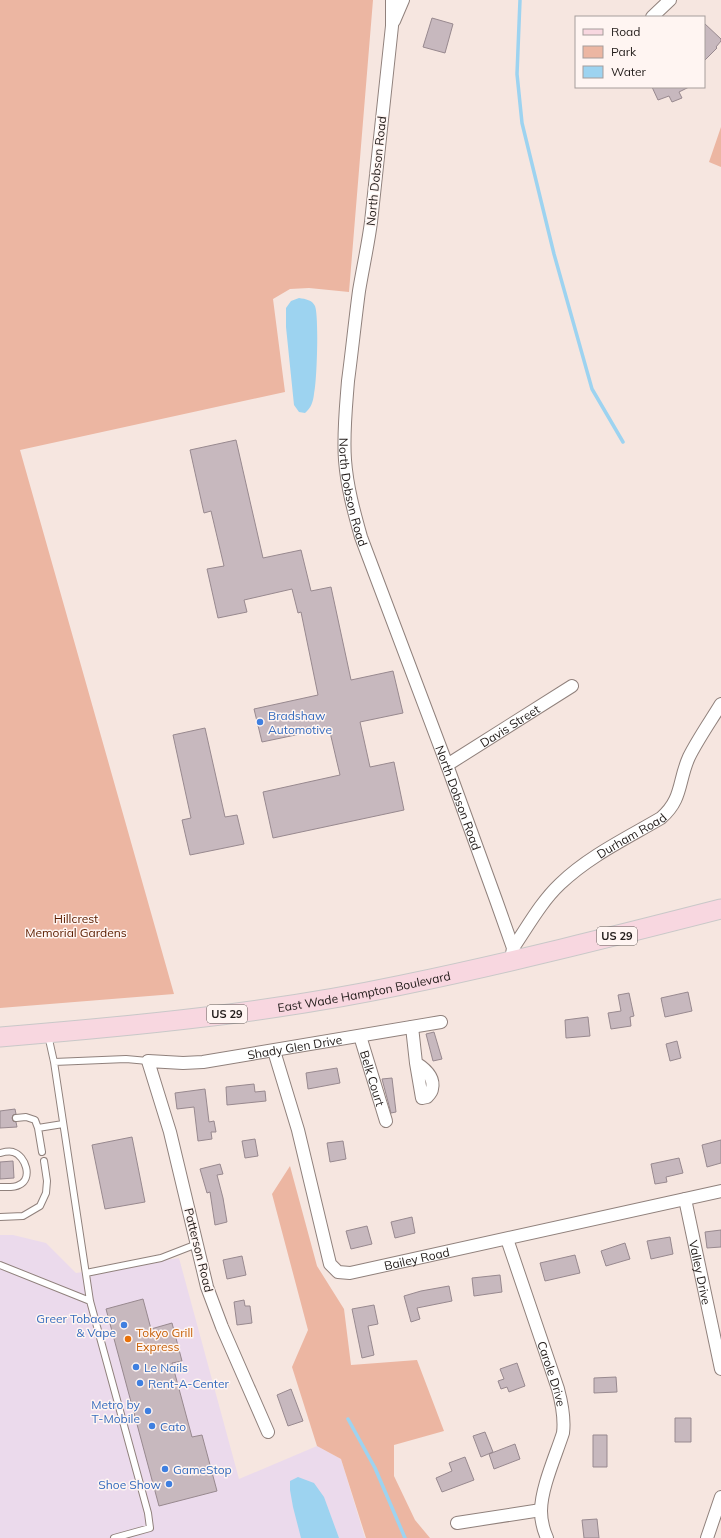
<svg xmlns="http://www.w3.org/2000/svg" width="721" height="1538" font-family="Mulish,sans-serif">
<rect width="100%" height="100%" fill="#f6e6e0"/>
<path fill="#ebdaec" d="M0 1235H13L46 1243 76 1273 179 1258 239 1479 317 1446 341 1459 365 1538H0Z"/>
<path fill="#ecb6a2" d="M0 0H373L349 292 309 288 290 289 273 299 285 392 20 450 174 994 0 1008Z
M721 127V167L709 162Z
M290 1166 317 1266 344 1309 351 1365 417 1360 444 1431 394 1445V1476L415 1520 430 1538H366L341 1459 317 1446 292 1367 308 1330 272 1194Z"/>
<path fill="#9dd3f0" d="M299 298C306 299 312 300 315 306 319 316 317 382 314 394 313 402 311 408 305 413L299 412 294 405 286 327V308L291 301Z
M298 1477 314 1483 324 1497 339 1538H301L293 1507 290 1490V1481Z"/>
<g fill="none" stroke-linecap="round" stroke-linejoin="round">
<path stroke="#9dd3f0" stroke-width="3.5" d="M520 0 517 74 522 123 554 254 592 389 623 442
M348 1419 375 1468 405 1538"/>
</g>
<path fill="#c7b8be" stroke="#98898f" d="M432 18 453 24 445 53 423 47Z
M704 23 721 39V41L716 47 717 48 704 61Z
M652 87H689L679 92 682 98 672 102 669 96 658 100Z
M236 440 263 558 301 550 311 591 331 587 351 680 393 671 403 713 360 722 370 767 394 762 404 810 273 838 263 792 340 775 329 728 262 742 254 709 318 695 301 612 298 613 292 589 244 600 247 612 218 618 207 569 224 566 211 511 204 513 190 450Z
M205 728 225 817 237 815 244 844 190 855 182 820 191 818 173 735Z
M688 992 692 1011 665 1017 661 998Z
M629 993 634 1016 630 1017 631 1026 611 1029 608 1013 621 1011 618 995Z
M588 1017 590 1036 566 1038 565 1020Z
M434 1032 442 1059 433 1061 426 1034Z
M677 1041 681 1058 670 1061 666 1044Z
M337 1068 340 1083 308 1089 306 1073Z
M392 1078 396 1112 391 1113 382 1079Z
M254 1084 255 1092 265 1091 266 1101 227 1105 226 1087Z
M205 1089 209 1122 214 1121 216 1132H211L212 1139 198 1141 194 1107 177 1109 175 1093Z
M15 1109 16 1114 13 1115 12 1118 13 1121 16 1122 17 1127 0 1128V1111Z
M132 1137 145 1202 105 1209 92 1145Z
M255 1139 258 1156 245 1158 242 1141Z
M721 1140V1163L707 1167 702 1145Z
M343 1141 346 1159 330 1162 327 1143Z
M679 1158 683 1173 666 1177 667 1182 655 1184 651 1164Z
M13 1161 14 1178 0 1179V1162Z
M220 1164 223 1174 217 1175 223 1198 227 1222 215 1225 210 1192 207 1193 200 1169Z
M412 1217 415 1233 395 1238 391 1222Z
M367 1226 372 1244 351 1249 346 1231Z
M721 1230V1247L707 1248 705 1232Z
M670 1237 673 1254 651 1259 647 1241Z
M625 1243 630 1259 606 1266 601 1251Z
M575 1255 580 1273 545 1281 540 1263Z
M242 1256 246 1275 227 1279 223 1260Z
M500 1275 502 1292 474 1296 472 1278Z
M449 1286 452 1301 417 1308 420 1319 411 1322 404 1296 421 1291Z
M143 1299 151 1329 172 1323 182 1361 172 1363 192 1437 202 1435 217 1491 159 1506 106 1309Z
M244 1300 245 1306H250L252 1323 237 1325 234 1302Z
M374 1305 378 1324 368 1326 374 1355 362 1358 352 1309Z
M517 1363 525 1386 509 1392 507 1387 501 1389 498 1381 504 1379 500 1369Z
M616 1377 617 1392 594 1393V1378Z
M291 1389 303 1421 288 1426 277 1395Z
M675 1418H691V1442H675Z
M485 1432 493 1452 481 1457 473 1436Z
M593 1435H607V1467H593Z
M515 1444 520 1459 494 1469 489 1454Z
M465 1457 474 1480 442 1492 436 1478 452 1471 449 1463Z
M597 1519 599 1538H584L582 1520Z"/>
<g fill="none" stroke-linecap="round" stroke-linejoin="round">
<g stroke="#90817c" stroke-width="8">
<path id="service" d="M48 1035 54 1062 90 1301 148 1513 150 1528 114 1538
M54 1062 126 1059 148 1061
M16 1118 26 1117 35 1120 38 1128 42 1152
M38 1128 63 1124
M0 1153C4 1152 9 1151 13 1152 26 1156 33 1179 19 1185 14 1188 6 1187 0 1187
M0 1217 23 1216 40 1206 46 1193 47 1181 44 1161
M0 1265 90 1301
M86 1273 161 1258 197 1244"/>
</g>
<g stroke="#90817c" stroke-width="14">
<g id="minor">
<path id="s1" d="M392 0V26L371 222C368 245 363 267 359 291 355 321 352 351 348 381 346 407 343 434 345 460 347 487 354 512 361 537L447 765 496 900 513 948 511 960"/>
<path d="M652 17 670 0"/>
<path d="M394 21 403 0"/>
<path id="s2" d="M447 765 572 686"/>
<path id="s3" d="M513 948C528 926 541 902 560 884 589 856 627 838 661 818 683 799 678 781 689 757 698 739 710 722 721 704"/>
<path d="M412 1027 416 1063 422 1098 427 1097C429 1095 432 1091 432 1089 435 1077 424 1068 416 1063"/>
<path id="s4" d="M360 1036 386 1121"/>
<path id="s5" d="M274 1051 298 1130 330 1264 338 1272 350 1273 721 1191"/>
<path id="s6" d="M685 1199 721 1369"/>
<path id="s7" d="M507 1239 558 1389C562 1404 565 1418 563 1433 556 1455 541 1488 541 1511 541 1520 543 1529 547 1538"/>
<path id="s8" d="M268 1432 222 1327 207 1287 170 1132 148 1061 183 1063 203 1062 441 1022"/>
<path d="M457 1523 541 1510"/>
<path d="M707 1538 721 1497"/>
</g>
</g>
<g stroke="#c9c8c8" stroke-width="21">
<g id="primary">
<path id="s9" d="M0 1037C134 1026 270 1013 402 985 509 963 615 936 721 909"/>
</g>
</g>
<use href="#service" stroke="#fff" stroke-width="6"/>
<use href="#minor" stroke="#fff" stroke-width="12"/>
<use href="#primary" stroke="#f8d7e0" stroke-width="19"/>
</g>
<g fill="#3f7fe0" stroke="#fff5f2" stroke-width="1.5">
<circle cx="260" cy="722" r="4"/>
<circle cx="124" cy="1325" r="4"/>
<circle cx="136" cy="1367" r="4"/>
<circle cx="140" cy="1383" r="4"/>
<circle cx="148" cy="1411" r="4"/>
<circle cx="152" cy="1426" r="4"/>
<circle cx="165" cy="1469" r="4"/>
<circle cx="169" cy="1484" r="4"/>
</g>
<circle fill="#e8710a" stroke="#fff5f2" stroke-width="1.5" cx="128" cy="1339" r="4"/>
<g text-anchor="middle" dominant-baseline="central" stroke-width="3" stroke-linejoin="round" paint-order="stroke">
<g fill="#fff5f2" stroke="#635c59" stroke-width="1">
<rect x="597" y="927" width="40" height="18" rx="3"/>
<rect x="207" y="1005" width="40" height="18" rx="3"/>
</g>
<g font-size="11" font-weight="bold" fill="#201a18">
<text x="617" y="936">US 29</text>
<text x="227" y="1014">US 29</text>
</g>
<g font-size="12" fill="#201a18" stroke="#fff5f2">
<text transform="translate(376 171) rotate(-84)">North Dobson Road</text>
<text stroke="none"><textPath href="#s1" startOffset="496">North Dobson Road</textPath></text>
<text stroke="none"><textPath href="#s2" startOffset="74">Davis Street</textPath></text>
<text stroke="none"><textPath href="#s1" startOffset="820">North Dobson Road</textPath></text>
<text stroke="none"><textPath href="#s3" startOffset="166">Durham Road</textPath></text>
<text stroke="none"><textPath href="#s9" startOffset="367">East Wade Hampton Boulevard</textPath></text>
<text stroke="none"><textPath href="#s8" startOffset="539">Shady Glen Drive</textPath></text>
<text stroke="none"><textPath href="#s4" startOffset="44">Belk Court</textPath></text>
<text transform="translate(199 1250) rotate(76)">Patterson Road</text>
<text stroke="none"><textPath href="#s5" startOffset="312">Bailey Road</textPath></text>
<text stroke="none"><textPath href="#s6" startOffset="75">Valley Drive</textPath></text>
<text stroke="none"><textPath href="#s7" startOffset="142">Carole Drive</textPath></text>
</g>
<g font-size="12" fill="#366cbe" stroke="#fff5f2" text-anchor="start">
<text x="268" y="715">Bradshaw<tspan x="268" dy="14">Automotive</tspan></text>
<text x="116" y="1318" text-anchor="end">Greer Tobacco<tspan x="116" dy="14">&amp; Vape</tspan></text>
<text x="144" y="1367">Le Nails</text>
<text x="148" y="1383">Rent-A-Center</text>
<text x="140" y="1404" text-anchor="end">Metro by<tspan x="140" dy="14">T-Mobile</tspan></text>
<text x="160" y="1426">Cato</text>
<text x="173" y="1469">GameStop</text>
<text x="161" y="1484" text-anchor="end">Shoe Show</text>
</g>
<g font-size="12" fill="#5e2003" stroke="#fff5f2">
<text x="76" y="918">Hillcrest<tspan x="76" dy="14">Memorial Gardens</tspan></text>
</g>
<g font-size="12" fill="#c56008" stroke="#fff5f2" text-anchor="start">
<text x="136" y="1332">Tokyo Grill<tspan x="136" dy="14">Express</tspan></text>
</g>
</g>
<rect x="575" y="16" width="130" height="72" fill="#fff5f2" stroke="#a69d9b"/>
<rect x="583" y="29" width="20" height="6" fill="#f8d7e0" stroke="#a69d9b"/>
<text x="611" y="36" font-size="12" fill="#201a18">Road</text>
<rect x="583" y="46" width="20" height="12" fill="#ecb6a2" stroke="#a69d9b"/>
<text x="611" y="56" font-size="12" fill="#201a18">Park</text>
<rect x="583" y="66" width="20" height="12" fill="#9dd3f0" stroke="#a69d9b"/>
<text x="611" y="76" font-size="12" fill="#201a18">Water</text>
</svg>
